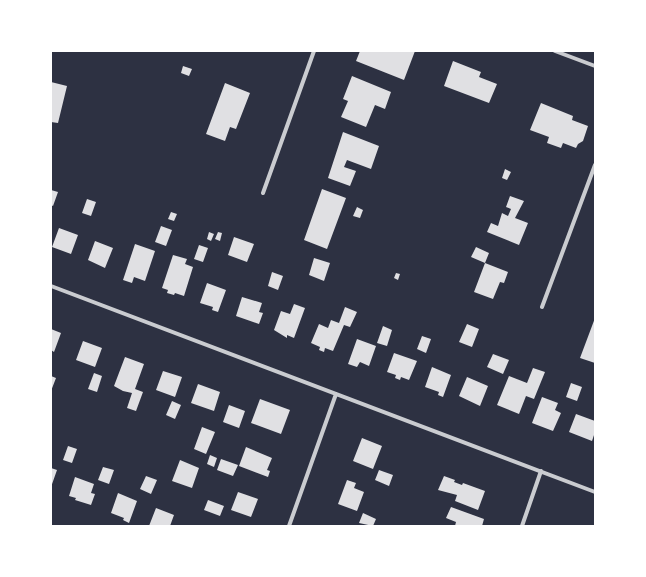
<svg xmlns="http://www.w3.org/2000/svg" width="646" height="577" font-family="Arial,sans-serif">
<rect width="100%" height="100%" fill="#2d3142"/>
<path fill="#e0e0e3" d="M360 51H415L404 80 356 61Z
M453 61 481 72 479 77 497 84 489 103 444 86Z
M183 66 192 69 189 76 181 73Z
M352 76 391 92 385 109 375 105 366 127 341 117 348 101 343 99Z
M51 82 67 86 58 123 51 122Z
M225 83 250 93 236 129 230 127 225 141 206 134Z
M541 103 573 116 572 120 588 126 583 141 578 144 576 148 563 143 561 148 547 143 549 137 530 130Z
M343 132 379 146 371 169 347 160 344 167 356 171 350 186 328 178Z
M505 169 511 172 507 180 502 178Z
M322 189 346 198 327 249 304 240Z
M51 190 58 192 53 206 51 205Z
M510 196 524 201 515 218 528 223 519 245 487 232 491 223 498 226 502 213 508 216 511 209 506 207Z
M87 199 96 202 91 216 82 213Z
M357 207 363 210 360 218 353 216Z
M171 212 177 214 174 221 168 219Z
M161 226 172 230 166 246 155 242Z
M59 228 78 235 71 254 52 247Z
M209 232 214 234 211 241 207 239Z
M218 232 222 233 220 241 215 239Z
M234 237 254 244 247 262 228 255Z
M95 241 113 248 105 268 88 260Z
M135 244 155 251 145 281 134 277 132 283 123 280Z
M199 245 208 248 203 262 194 259Z
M476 247 489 253 485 263 471 257Z
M173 255 187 259 185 264 193 267 184 296 175 293 174 295 167 293 168 290 162 288Z
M314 258 330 263 324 281 309 275Z
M485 263 508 272 504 283 500 282 493 299 474 292Z
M272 272 283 276 278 290 268 286Z
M396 273 400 274 398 280 394 278Z
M207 283 226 290 218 312 212 310 213 307 200 303Z
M242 297 262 303 259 312 263 313 259 324 236 316Z
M294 304 305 308 294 338 287 335V338L274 330 281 311 290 314Z
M345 307 357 312 350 327 344 325 333 351 325 348 324 352 319 350 320 347 311 343 319 324 328 328 331 320 339 323Z
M595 318V363L580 358Z
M467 324 479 329 472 347 459 342Z
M383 326 392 330 387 346 377 343Z
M51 329 61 333 54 352 51 350Z
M422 336 431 339 426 353 417 349Z
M357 339 376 346 369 366 360 362 357 367 348 364Z
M83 341 102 348 95 367 76 360Z
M394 353 417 361 409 380 401 377 400 380 395 378 396 375 387 372Z
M493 354 509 360 503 374 487 367Z
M125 357 144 364 135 389 143 392 136 411 127 408 132 393 123 391 114 386Z
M432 367 451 375 443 397 438 395 439 392 425 387Z
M533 368 545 372 534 399 526 396 519 414 497 405 509 376 527 383Z
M163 371 182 377 175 397 156 390Z
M94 373 102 376 97 392 88 389Z
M51 376 56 378 51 391Z
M467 377 488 386 480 406 459 396Z
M571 383 582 387 577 401 566 397Z
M198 384 220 392 214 411 191 403Z
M542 397 558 403 555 410 561 413 553 431 532 423Z
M260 399 290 410 281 434 251 423Z
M172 401 181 405 175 419 166 415Z
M229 405 245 411 239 428 223 422Z
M576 414 595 421V432L592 441 569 432Z
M202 427 215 432 206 454 194 449Z
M362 438 382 446 373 469 353 461Z
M68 446 77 449 72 463 63 460Z
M246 447 272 458 267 470 270 471 268 477 239 466Z
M210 455 217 458 214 467 207 464Z
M221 459 238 465 233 476 217 470Z
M180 460 199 468 192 488 172 481Z
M103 467 114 470 109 484 98 480Z
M51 468 57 470 51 487Z
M379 470 393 475 389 486 375 480Z
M146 476 157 480 151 494 140 489Z
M444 476 455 480 454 482 462 485 463 483 485 491 478 510 455 501 457 495 438 490Z
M75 477 94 484 91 493 95 494 91 505 75 500 76 498 69 496Z
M347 480 356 483 354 488 364 492 357 511 338 504Z
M238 492 258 499 251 517 231 510Z
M118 493 137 501 129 523 123 520 124 518 111 513Z
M208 500 224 506 220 516 204 510Z
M451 507 484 519 482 526H455L456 522 446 518Z
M156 508 174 515 170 526H149Z
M363 513 376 519 373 526 359 523Z"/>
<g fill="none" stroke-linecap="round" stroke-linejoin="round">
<path stroke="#caccd0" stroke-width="4" d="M555 51 595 66
M263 193 314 51
M51 286 595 492
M542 307 595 165
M289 526 336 394
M522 526 541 471"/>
</g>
<rect width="646" height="577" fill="none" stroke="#ffffff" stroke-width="104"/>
</svg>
